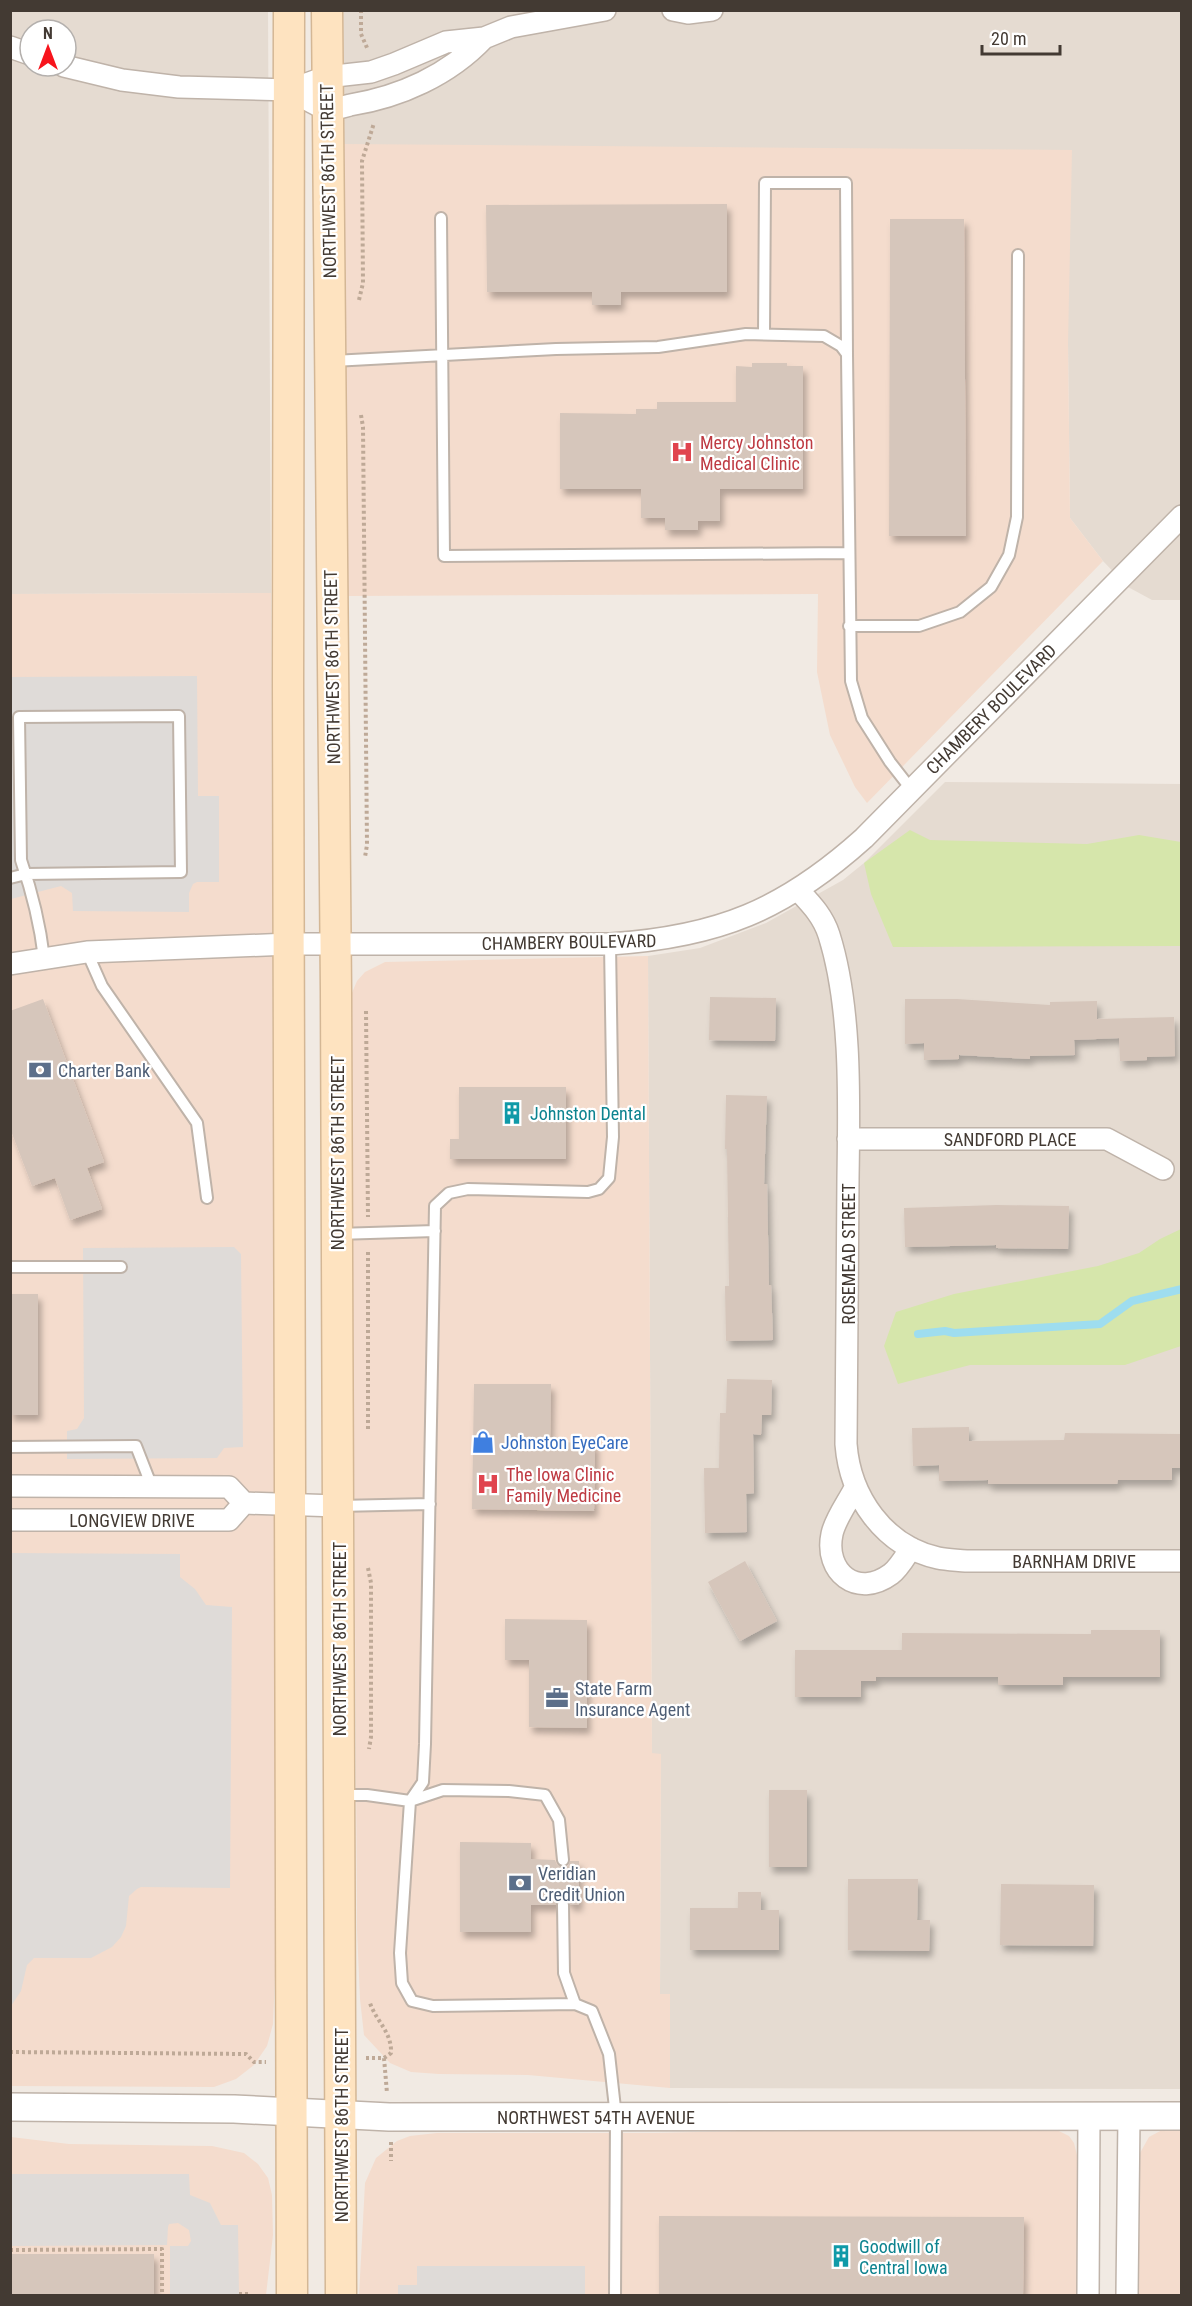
<svg xmlns="http://www.w3.org/2000/svg" width="1192" height="2306" font-family="'Roboto Condensed',sans-serif">
<defs>
<filter id="shadow"><feDropShadow dx="3.5" dy="6" stdDeviation="3" flood-color="#0004"/></filter>
</defs>
<rect width="100%" height="100%" fill="#f1eae3"/>
<path fill="#e5dbd1" fill-rule="evenodd" d="M10 11H268L271 593 11 594ZM30 30H66V66H30Z
M343 11H1181V600H1152L1128 587 1103 561 1070 518 1068 344 343 144Z
M945 782 1181 784V2089L670 2088V1994H660L661 1754H652L648 956 700 948 766 923 843 880 864 863Z"/>
<path fill="#f4dccd" d="M343 144 1072 150 1068 344 1070 518 1103 561 867 803 855 787 830 735 817 672 818 594 348 596Z
M271 593 276 1951 273 2024 267 2046 254 2065 236 2079 214 2087 11 2086V594Z
M648 956 652 1753 661 1754 660 1994H670V2088L528 2075 439 2074 411 2072 390 2063 364 2035 360 1999 357 1930 351 995 357 981 365 972 385 962Z
M838 2129H1055L1069 2136 1074 2143 1078 2159V2295L359 2296 365 2183 376 2158 397 2141 410 2136 437 2133H655Z
M1164 2129H1181V2295L1138 2296 1140 2153 1149 2137Z
M11 2137 69 2144 212 2146 244 2153 258 2164 268 2178 272 2195 273 2235 266 2295 11 2296Z"/>
<path fill="#d6e6ab" d="M910 830 930 840 1087 844 1139 835 1181 842V946L893 947 871 894 864 863Z
M1181 1229V1346L1125 1365H970L898 1384 884 1346 896 1312 954 1294 1098 1266 1139 1253 1160 1239Z"/>
<path fill="#dfdbd8" d="M197 676 198 796H219V882H197L193 884 189 893V912L73 911 72 893 61 886 11 899V677Z
M234 1247 241 1254 243 1447 224 1448 217 1458 67 1459V1431L77 1429 84 1418 83 1248Z
M11 1553 180 1554V1577L195 1589 206 1605 232 1607 230 1888 141 1887 137 1889 129 1896 126 1926 121 1937 112 1947 91 1958H34L27 1965 21 1991 11 2006Z
M11 2174H189L190 2195 210 2203 221 2225H238L239 2295H170V2246H188L191 2241 189 2230 178 2223 169 2224 168 2227 167 2245 11 2246Z
M417 2266H585V2295H398V2285H417Z"/>
<g fill="none" stroke-linecap="round" stroke-linejoin="round">
<path stroke="#9eddef" stroke-width="8" d="M918 1334 945 1331 954 1333 1100 1324 1132 1301 1182 1289"/>
</g>
<path fill="#d6c6bb" filter="url(#shadow)" d="M727 204V292H621V305H592V292H487L486 205Z
M890 219H964L966 536H889Z
M752 363H787V366H803V489H720V521H698V530H665V518H641V489H560V413L636 414V409H657V402H736V366L752 367Z
M710 997 776 998 775 1041 709 1040Z
M43 999 104 1162 87 1168 102 1209 70 1220 55 1178 32 1186 10 1128V1011Z
M905 999H957L1050 1005V1002L1097 1001V1019L1174 1017 1175 1056 1147 1057V1060L1120 1061 1119 1038 1074 1040 1075 1055 1030 1056V1059L959 1055V1059L924 1060V1043L905 1044Z
M459 1087H566V1159H450V1139H459Z
M726 1095 767 1096 764 1184H767L769 1285H771L773 1340 726 1341 725 1286H729L727 1149H725Z
M997 1205 1069 1206 1068 1249 996 1248V1245L905 1247 904 1208Z
M10 1294H38V1415H10Z
M727 1379 772 1380 771 1415H762L761 1435 753 1434 754 1493 746 1494 747 1532 705 1533 704 1468H719L720 1413H726Z
M474 1384H551L550 1442 595 1443 594 1511 472 1509Z
M969 1427V1441L1064 1440 1065 1433 1182 1434V1468H1172V1480H1118L1117 1484H988V1480L939 1481V1465L913 1466 912 1428Z
M745 1561 777 1621 740 1641 708 1582Z
M505 1619 587 1620V1728L529 1727V1660H505Z
M1091 1630H1160V1677H1063V1685H998V1677H876V1681H861V1697H795V1650H902V1633L1091 1634Z
M769 1790H807V1867H769Z
M460 1842 531 1843V1859L555 1860 557 1865 563 1867 568 1866 570 1861H579V1905H570L569 1901 563 1898 559 1899 556 1905H531V1932H460Z
M848 1879H918L917 1920H930L929 1951 848 1950Z
M1001 1884 1094 1885 1093 1946 1000 1945Z
M738 1892H761V1910H779V1950H690V1908H738Z
M659 2216 1024 2217 1023 2295H659Z
M10 2254H154V2295H10Z"/>
<g fill="none" stroke-linecap="round" stroke-linejoin="round">
<g stroke="#bfb3a9" stroke-width="14">
<path id="service" d="M441 218 444 556 848 553
M764 334 765 183H846L847 354
M333 361 556 349 658 347 746 334 824 336 841 346 847 354 851 681 862 718 890 762 911 789
M849 626H919L960 612 991 587 1009 555 1017 517 1018 255
M10 878 26 874 181 872 179 716 19 717 21 860C32 892 40 924 44 958
M610 944 613 1137 609 1178 599 1189 588 1192 468 1189 449 1193 435 1206 425 1744 423 1782 410 1801 400 1953 402 1983 412 2001 433 2006 575 2004 592 2011 609 2054 616 2117 615 2296
M87 952 102 986 197 1123 207 1198
M337 1234 435 1231
M10 1267H121
M10 1447 136 1446 152 1487
M338 1506 430 1504
M340 1795H367L410 1801 443 1790 509 1791 545 1795 559 1820 563 1860
M563 1905 564 1973 575 2004"/>
</g>
<g stroke="#bfb3a9" stroke-width="24">
<path id="minor" d="M673 10 688 13 712 10
M10 47 30 54
M64 66 122 80 179 87 290 90 326 77 371 72 394 64 446 42 484 38 511 27 605 10
M290 90C301 95 315 106 327 109 333 110 343 107 350 105 400 97 449 75 484 38
M798 890C811 904 823 916 829 935 852 1008 849 1103 848 1179 848 1268 847 1356 846 1444 850 1497 884 1546 938 1558 947 1560 957 1560 966 1561H1182
M10 964 87 952 289 944H610C718 937 784 910 864 838L1182 516
M848 1139H1107L1163 1169
M10 1486 229 1487 244 1503 338 1506
M855 1488C848 1502 835 1519 832 1534 824 1572 857 1599 891 1574 899 1568 905 1557 911 1548
M10 1520H229L244 1503
M1088 2296 1089 2116
M1127 2296 1129 2116"/>
</g>
<g stroke="#bfb3a9" stroke-width="30">
<path id="tertiary" d="M10 2107 234 2109 389 2117 1182 2116"/>
</g>
<g stroke="#d4b795" stroke-width="33">
<path id="secondary" d="M289 10 288 685 292 2296
M327 10 336 991 341 2296"/>
</g>
<path stroke="#bea997" stroke-width="4" stroke-dasharray="3 3" stroke-linecap="butt" d="M361 10V34L368 50
M359 300 363 283 362 161 374 123
M361 415 363 427 367 845 365 857
M366 1011 368 1217
M368 1429V1251
M368 1568 371 1583V1737L369 1749
M10 2052 246 2054 254 2062H266
M366 2058H384L391 2053C392 2032 376 2021 370 2003
M384 2058 387 2093
M391 2142V2161
M10 2250 162 2249V2296
M239 2294H249"/>
<use href="#service" stroke="#fff" stroke-width="10"/>
<use href="#minor" stroke="#fff" stroke-width="21"/>
<use href="#tertiary" stroke="#fff" stroke-width="27"/>
<use href="#secondary" stroke="#fee3c0" stroke-width="30"/>
</g>
<defs>
<g id="hospital-bare" transform="scale(1.8)"><path d="M-5-5h3v3.5h4V-5h3V5h-3V1.5h-4V5h-3Z" fill="#e0444e" stroke="#fff" stroke-width="2.5" paint-order="stroke"/></g>
<g id="bank-bare" transform="scale(1.8)"><path d="M-6-4H6V4H-6ZM0-2.3a2.3 2.3 0 1 0 0 4.6a2.3 2.3 0 1 0 0-4.6Z" fill="#5c6f8a" stroke="#fff" stroke-width="2.5" paint-order="stroke"/></g>
<g id="building-bare" transform="scale(1.8)"><path d="M-4-6H4V6H1V3H-1V6H-4ZM-2.5-4.3h1.7v1.8h-1.7ZM.8-4.3h1.7v1.8H.8ZM-2.5-1h1.7V.8h-1.7ZM.8-1h1.7V.8H.8Z" fill="#0f9aa8" stroke="#fff" stroke-width="2.5" paint-order="stroke"/></g>
<g id="shop-bare" transform="scale(1.8)"><path d="M-5-2.5h2.3a2.7 3.5 0 0 1 5.4 0H5L5.5 6h-11ZM-1.5-2.5h3a1.5 2.3 0 0 0-3 0Z" fill="#3f7fe0" stroke="#fff" stroke-width="2.5" paint-order="stroke"/></g>
<g id="office-bare" transform="scale(1.8)"><path d="M-6-3h4V-5.5h4V-3h4V5H-6ZM-1-4.5V-3h2v-1.5ZM-6 0V1H6V0Z" fill="#5c6f8a" stroke="#fff" stroke-width="2.5" paint-order="stroke"/></g>
</defs>
<g fill-rule="evenodd">
<use href="#hospital-bare" x="682" y="452"/>
<use href="#bank-bare" x="40" y="1070"/>
<use href="#building-bare" x="512" y="1113"/>
<use href="#shop-bare" x="483" y="1442"/>
<use href="#hospital-bare" x="488" y="1484"/>
<use href="#office-bare" x="557" y="1698"/>
<use href="#bank-bare" x="520" y="1883"/>
<use href="#building-bare" x="841" y="2256"/>
</g>
<g text-anchor="middle" dominant-baseline="central" stroke-width="4.5" stroke-linejoin="round" paint-order="stroke">
<g font-size="18" fill="#433a33" stroke="#fff">
<text transform="translate(328 181) rotate(-91)">NORTHWEST 86TH STREET</text>
<text transform="translate(332 667) rotate(-91)">NORTHWEST 86TH STREET</text>
<text transform="translate(991 709) rotate(-45)">CHAMBERY BOULEVARD</text>
<text transform="translate(569 942) rotate(-1)">CHAMBERY BOULEVARD</text>
<text x="1010" y="1139">SANDFORD PLACE</text>
<text transform="translate(337 1153) rotate(-90)">NORTHWEST 86TH STREET</text>
<text transform="translate(848 1254) rotate(-90)">ROSEMEAD STREET</text>
<text x="132" y="1520">LONGVIEW DRIVE</text>
<text x="1074" y="1561">BARNHAM DRIVE</text>
<text transform="translate(339 1639) rotate(-90)">NORTHWEST 86TH STREET</text>
<text x="596" y="2117">NORTHWEST 54TH AVENUE</text>
<text transform="translate(341 2125) rotate(-90)">NORTHWEST 86TH STREET</text>
</g>
<g font-size="18" fill="#be3a42" stroke="#fff" text-anchor="start">
<text x="700" y="442">Mercy Johnston<tspan x="700" dy="21">Medical Clinic</tspan></text>
<text x="506" y="1474">The Iowa Clinic<tspan x="506" dy="21">Family Medicine</tspan></text>
</g>
<g font-size="18" fill="#4e5e75" stroke="#fff" text-anchor="start">
<text x="58" y="1070">Charter Bank</text>
<text x="575" y="1688">State Farm<tspan x="575" dy="21">Insurance Agent</tspan></text>
<text x="538" y="1873">Veridian<tspan x="538" dy="21">Credit Union</tspan></text>
</g>
<g font-size="18" fill="#0d838f" stroke="#fff" text-anchor="start">
<text x="530" y="1113">Johnston Dental</text>
<text x="859" y="2246">Goodwill of<tspan x="859" dy="21">Central Iowa</tspan></text>
</g>
<g font-size="18" fill="#366cbe" stroke="#fff" text-anchor="start">
<text x="501" y="1442">Johnston EyeCare</text>
</g>
</g>
<rect width="1192" height="2306" fill="none" stroke="#433a33" stroke-width="24"/>
<g transform="translate(48 48)"><circle r="28" fill="#ffffff" stroke="#b4b0ad" stroke-width="1.5"/>
<path d="M0-4.5L10 22L0 15L-10 22Z" fill="#f7141c"/>
<text y="-9" font-size="16" font-weight="bold" text-anchor="middle" fill="#433a33">N</text>
</g>
<path d="M982 45v9h78v-9" fill="none" stroke="#433a33" stroke-width="3"/>
<text x="991" y="45" font-size="18" fill="#433a33" stroke="#ffffff" stroke-width="4.5" paint-order="stroke">20 m</text>
</svg>
